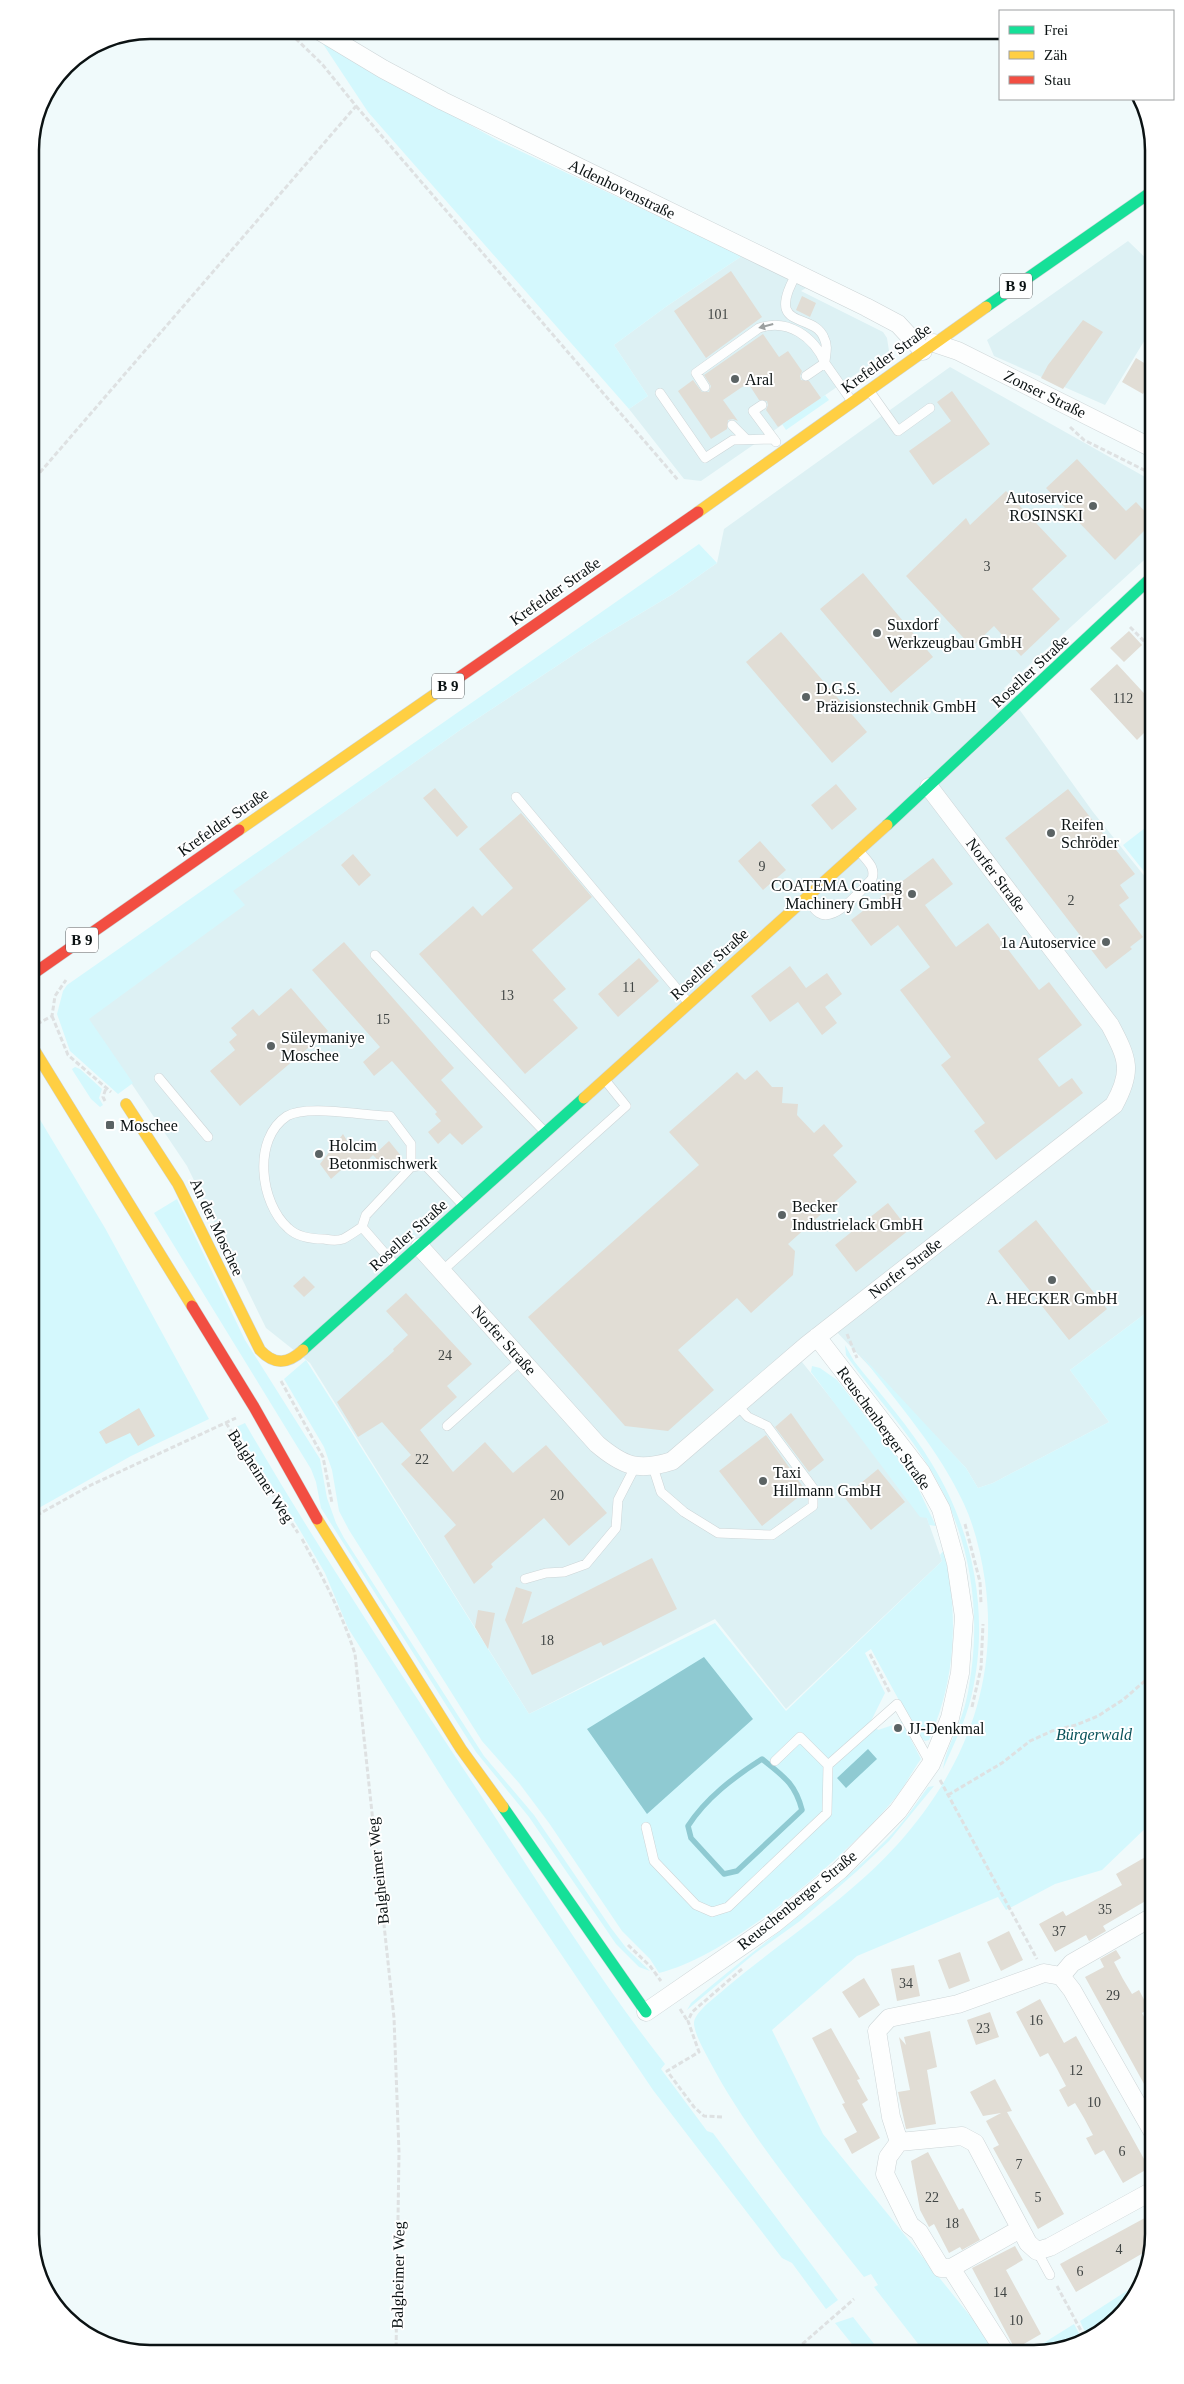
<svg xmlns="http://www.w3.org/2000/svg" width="1184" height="2384" font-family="'Times New Roman',serif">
<rect width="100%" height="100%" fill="#f0fafb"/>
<path fill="#ddf1f4" d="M1128 241 1154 266V325L1105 405 994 356 987 340Z
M742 256 806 288 801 291 883 332 887 338 889 351 701 481 684 479 629 409 648 396 614 345 667 306Z
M950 367 1154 482V551L1004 688 1093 812 1154 888V1307L1070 1370 1109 1422 993 1483 978 1488 966 1468 833 1328 798 1357 927 1518 942 1561 786 1709 715 1619 529 1714 310 1363 266 1328 187 1166 88 1019 244 905 232 891 463 728 596 640 673 594 717 563 724 529Z"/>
<path fill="#d4f8fd" d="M323 44 499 141 742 256 667 306 614 345 648 396 629 409 368 112Z
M825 395 829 400 786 430 782 424Z
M699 544 717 563 673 594 596 640 463 728 233 891 245 905 89 1019 133 1083 118 1094 70 1051 57 1014 63 991 67 985Z
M1154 821V884L1123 845Z
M75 1067 80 1069 102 1089 99 1098 103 1105 100 1107 91 1099 73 1071 72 1069Z
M30 1103 105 1228 209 1419 131 1456 30 1513Z
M177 1199 245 1340 320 1459 327 1498 336 1523 344 1538 484 1756 534 1815 611 1928 627 1949 650 1971 639 1967 616 1944 529 1817 476 1752 321 1508 316 1482 311 1469 154 1213Z
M1154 1307V1820L1102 1870 1055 1884 1006 1910 998 1897 857 1956 772 2030 823 2134 1001 2354H926L874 2287 878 2285 871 2274 864 2277C811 2209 749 2136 709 2060 704 2050 695 2035 694 2024 693 2012 719 1995 727 1987 783 1940 847 1900 897 1845 965 1769 999 1683 985 1581 981 1554 975 1528 964 1504 939 1449 897 1403 861 1355L966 1468 978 1488 993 1483 1109 1422 1070 1370Z
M845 1345 854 1361C880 1394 910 1427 932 1464 975 1534 990 1618 971 1698 965 1722 953 1746 943 1769 945 1754 952 1740 958 1726 963 1714 967 1699 969 1686 982 1613 971 1539 933 1474 909 1432 874 1395 846 1355Z
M306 1360 529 1714 715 1623 786 1711 942 1561 940 1555 944 1550C959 1615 956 1679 929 1740L925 1741 918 1735 871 1649 865 1653 885 1693 871 1721 878 1730 902 1722 921 1759C911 1773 903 1790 891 1803 843 1859 730 1956 659 1973L650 1959 622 1931 549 1823 519 1783 482 1741 349 1530 339 1511 332 1470 324 1447 284 1379Z
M812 1366 820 1368 837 1380 895 1454 917 1486 936 1526 929 1525 927 1518 920 1517 811 1372Z
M245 1423C319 1551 401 1674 482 1797 541 1887 599 1980 665 2064L661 2069 707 2131 713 2133 838 2300 826 2309 792 2263 782 2258 653 2090 448 1787 348 1628 325 1573 298 1527 239 1433 236 1427Z
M934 1786 889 1841 856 1872 800 1921 754 1954 687 2010 691 2003C755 1947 826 1900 885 1841 902 1825 915 1805 928 1787Z
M1139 2283 1134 2301 1086 2334 1080 2321Z
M853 2317 882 2354H860L835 2323Z
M1074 2324 1081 2337 1062 2349 1026 2354Z"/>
<path fill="#8fcad2" d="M704 1657 753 1719 647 1814 587 1729Z
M868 1749 877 1759 846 1788 837 1778Z"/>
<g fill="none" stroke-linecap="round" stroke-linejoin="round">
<path stroke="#8fcad2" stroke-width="5.5" d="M762 1759C783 1776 795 1783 802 1810L737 1871 724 1874 691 1838 688 1826C706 1798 734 1777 762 1759Z"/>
</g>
<path fill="#e1ddd5" d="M731 271 762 317 706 358 674 311Z
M802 296 816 303 810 317 796 310Z
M1083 320 1103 332 1063 389 1041 378 1048 365Z
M763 334 779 357 788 351 802 371 800 376 801 380 809 381 821 398 778 427 766 410 768 405 767 401 759 400 748 383 723 400 738 421 733 419 728 420 727 429 711 439 678 391 693 380 702 392H709L711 386 704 375Z
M1136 358 1154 369V375L1143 394 1122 382Z
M952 391 990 444 933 485 909 451 951 421 937 402Z
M1077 459 1126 511 1136 502 1154 521 1115 560 1046 488Z
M1006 491 1067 556 1032 589 1060 619 1021 656 994 626 972 647 906 576 966 518 970 525Z
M863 573 933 657 891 693 820 609Z
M1129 631 1142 645 1124 662 1110 648Z
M781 632 867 732 832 763 746 662Z
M1117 664 1154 704V723L1137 740 1090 689Z
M836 784 857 809 832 830 811 805Z
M435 788 468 827 457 837 423 798Z
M1068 789 1135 874 1120 885 1129 898 1119 905 1143 937 1130 947 1132 949 1106 969 1005 838Z
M521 813 592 897 532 950 566 989 553 1000 578 1028 525 1074 419 954 473 906 482 916 513 888 479 849Z
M760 841 786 870 763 890 738 861Z
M353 854 371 875 359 886 341 865Z
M933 858 953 884 925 905 956 947 988 923 1039 990 1049 982 1082 1025 1038 1059 1059 1087 1072 1078 1083 1093 996 1160 974 1131 985 1123 941 1065 951 1057 900 990 930 967 898 925 871 946 851 920Z
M344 942 454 1068 441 1080 483 1127 462 1145 450 1133 438 1144 428 1132 441 1121 435 1114 437 1112 392 1061 374 1076 363 1062 380 1047 312 970Z
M639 958 659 981 618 1017 598 994Z
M790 966 806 988 827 973 842 994 825 1007 837 1023 822 1035 798 1002 770 1022 751 996Z
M291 988 328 1031 240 1106 210 1071 235 1050 229 1042 237 1035 231 1028 253 1009 259 1016Z
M757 1070 772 1087H783L782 1103 798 1104 797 1115 814 1133 824 1124 843 1146 833 1155 857 1182 788 1244 795 1251 793 1275 751 1313 737 1298 678 1350 714 1390 668 1431 625 1426 528 1317 699 1165 669 1132 737 1072 745 1080Z
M343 1134 354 1152 364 1142 375 1154 389 1141 402 1157 387 1170 373 1155 365 1163H349L331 1179 320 1164Z
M888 1203 909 1230 856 1272 835 1245Z
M1036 1220 1107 1309 1069 1340 998 1251Z
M304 1276 315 1287 304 1297 293 1286Z
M406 1293 472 1364 447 1386 457 1397 420 1430 453 1472 485 1442 513 1473 546 1445 607 1513 569 1546 544 1518 491 1564 493 1567 474 1584 444 1536 456 1525 401 1464 411 1455 382 1422 358 1437 337 1402 394 1351 393 1349 408 1335 386 1311Z
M139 1408 155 1436 138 1446 130 1433 106 1444 99 1432Z
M791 1413 824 1460 809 1472 775 1427Z
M766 1435 806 1491 762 1526 719 1471Z
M878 1469 905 1502 871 1530 844 1497Z
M652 1558 677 1609 603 1646 601 1642 532 1675 505 1620 516 1587 532 1592 522 1624Z
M478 1610 495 1613 488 1649 475 1627Z
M1154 1852V1896L1103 1926 1106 1931 1089 1941 1086 1935 1055 1952 1039 1924 1063 1911 1066 1916 1122 1885 1116 1874Z
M1009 1931 1023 1960 1001 1971 987 1942Z
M1116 1950 1121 1958 1114 1962 1123 1979 1132 1994 1139 1990 1149 2009 1142 2013 1154 2035V2102L1085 1977 1104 1967 1100 1959Z
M960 1952 970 1981 949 1989 938 1960Z
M914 1965 920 1996 897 2001 891 1969Z
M864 1978 880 2005 859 2018 842 1992Z
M1040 1999 1064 2043 1076 2036 1149 2168 1123 2183 1104 2150 1095 2155 1086 2138 1093 2135 1084 2118 1075 2103 1068 2107 1059 2090 1066 2086 1057 2069 1048 2053 1040 2057 1016 2012Z
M990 2012 999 2037 976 2045 967 2020Z
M831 2028 860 2079 857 2080 868 2100 862 2104 880 2138 852 2154 844 2139 857 2132 842 2104 845 2103 812 2038Z
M930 2031 937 2067 927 2070 936 2124 906 2129 898 2092 910 2090 899 2037 906 2045 904 2037Z
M995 2079 1012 2111 1007 2112 1064 2214 1038 2229 993 2148 999 2145 986 2121 1001 2113 983 2116 970 2092Z
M928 2152 959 2210 963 2208 980 2240 962 2250 960 2247 949 2253 934 2224 929 2227 920 2210 911 2161Z
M1154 2213V2235L1150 2249 1076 2292 1060 2264Z
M1015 2246 1023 2260 1006 2270 1041 2334 1015 2349 972 2268Z"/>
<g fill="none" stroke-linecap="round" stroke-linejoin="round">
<g stroke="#cdd5d7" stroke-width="10">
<path id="lane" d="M797 273C763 332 814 311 824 338 828 345 826 353 825 361
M806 376 825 363 851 400
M705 387 696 373 759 328C788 318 814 337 825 363
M660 393 705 458 733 440 774 439
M871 393 898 431 930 408
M762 405 753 411 776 442
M732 425 745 438
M516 797 687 1001
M806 898C810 903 814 910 819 913 835 923 861 890 872 879 876 867 867 861 860 852
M375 955 544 1131
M159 1078 208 1137
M362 1227C356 1231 349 1236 343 1239 337 1241 329 1240 324 1239 312 1239 297 1237 288 1228 260 1203 252 1139 287 1116 307 1104 364 1116 390 1116L411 1144V1167
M395 1265 362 1227 366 1215 411 1167 425 1165 462 1204
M442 1271 626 1106 605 1080
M447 1426 521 1360
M653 1467 661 1492 684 1512 718 1533 772 1535 813 1506V1488L767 1426 748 1417 737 1405
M525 1579 546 1573 564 1572 586 1564 616 1528 618 1500 635 1467
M775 1761 800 1737 828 1765
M646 1827 654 1861 696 1905 712 1912 728 1907 827 1813 828 1765 897 1704 931 1764
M1037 2251 1050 2275"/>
</g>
<g stroke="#cdd5d7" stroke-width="19">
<path id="street" d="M318 30 383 69 443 101 866 307 898 324 923 351
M934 343 958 351 1154 449
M420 1247 597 1444C623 1466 638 1472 672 1461L807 1345 1114 1105C1133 1071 1128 1059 1110 1025L929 787
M1061 1976 1044 1973 958 2004 889 2018 877 2031 891 2117 899 2142 962 2136 975 2143 1028 2243 1037 2251 1050 2247 1154 2190
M646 2012 775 1923 840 1870 898 1811 931 1764 950 1718 960 1673 964 1617 956 1563 941 1509 921 1472 817 1337
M1154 2134 1072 1990 1061 1976 1072 1963 1154 1916
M899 2142 888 2157 885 2174 910 2225 919 2232 941 2268H951L1020 2229
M951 2268 1006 2354"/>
</g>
<g stroke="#cdd5d7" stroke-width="12">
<path id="fast" d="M986 307 1154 190
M887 825 1154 575
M303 1350 584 1098
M503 1807 646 2012"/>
</g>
<g stroke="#cdd5d7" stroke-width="12">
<path id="slow" d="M698 512 986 307
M239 830 448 685
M30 1043 192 1306
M584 1098 887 825
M126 1104 178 1184 260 1350C275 1366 288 1364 303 1350
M317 1519 461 1749 503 1807"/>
</g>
<g stroke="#cdd5d7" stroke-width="12">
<path id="jam" d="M448 685 698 512
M30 976 239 830
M192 1306 254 1407 317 1519"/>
</g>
<path stroke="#dee1e2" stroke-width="3" stroke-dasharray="5 2.5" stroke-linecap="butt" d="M356 106 678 480
M1070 427 1084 440 1154 475
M30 484 356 106 322 64 287 30
M1130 627 1154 651
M52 1016 68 1055 111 1092
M37 1024 52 1016 55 996 66 980
M105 1101 103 1097 106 1088
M847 1334 857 1358
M281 1381 323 1457 332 1503
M226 1423 298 1533
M30 1519 91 1485 236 1418
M965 1524 980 1582 981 1603
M302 1539C322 1576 342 1613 355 1654L394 2018 399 2152 396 2354
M870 1654 890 1693
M972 1707 981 1668 983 1624
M940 1780 1037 1959
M948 1795 1002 1763 1030 1741 1052 1731 1076 1725 1098 1716 1124 1699 1154 1673
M628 1945 650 1966 661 1981
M680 2009 687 2020
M722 2117 704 2116 694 2107 667 2071 699 2052 688 2021 692 2012 742 1969
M1057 2286 1086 2340
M1068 2347 1120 2312
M791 2354 854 2299"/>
<use href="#lane" stroke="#fdfefe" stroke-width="9"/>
<use href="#street" stroke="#fdfefe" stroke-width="18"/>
<use href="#fast" stroke="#16e098" stroke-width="11"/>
<use href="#slow" stroke="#ffcf43" stroke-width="11"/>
<use href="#jam" stroke="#f24e42" stroke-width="11"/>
</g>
<defs><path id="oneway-solid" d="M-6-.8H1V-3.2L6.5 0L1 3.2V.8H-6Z" transform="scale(1.25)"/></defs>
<use fill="#9ca0a0" href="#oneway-solid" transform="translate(766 326) rotate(165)"/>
<g fill="#5b6364" stroke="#fff" stroke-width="2">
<circle cx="735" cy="379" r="5"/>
<circle cx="1093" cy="506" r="5"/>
<circle cx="877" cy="633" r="5"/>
<circle cx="806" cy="697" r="5"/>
<circle cx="1051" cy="833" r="5"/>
<circle cx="912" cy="894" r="5"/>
<circle cx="1106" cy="942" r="5"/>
<circle cx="271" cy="1046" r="5"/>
<rect x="105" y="1120" width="10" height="10" rx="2.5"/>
<circle cx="319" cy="1154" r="5"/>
<circle cx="782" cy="1215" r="5"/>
<circle cx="1052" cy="1280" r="5"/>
<circle cx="763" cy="1481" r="5"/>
<circle cx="898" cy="1728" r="5"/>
</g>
<g text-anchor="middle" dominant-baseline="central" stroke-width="4" stroke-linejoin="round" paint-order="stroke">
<g font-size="14" fill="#404544">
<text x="718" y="314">101</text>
<text x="987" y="566">3</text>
<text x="1123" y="698">112</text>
<text x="762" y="866">9</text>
<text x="1071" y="900">2</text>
<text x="629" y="987">11</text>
<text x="507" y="995">13</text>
<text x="383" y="1019">15</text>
<text x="445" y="1355">24</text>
<text x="422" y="1459">22</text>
<text x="557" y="1495">20</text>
<text x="547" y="1640">18</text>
<text x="1105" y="1909">35</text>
<text x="1059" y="1931">37</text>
<text x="906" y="1983">34</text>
<text x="1113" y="1995">29</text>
<text x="1036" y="2020">16</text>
<text x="983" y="2028">23</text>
<text x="1076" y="2070">12</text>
<text x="1094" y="2102">10</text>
<text x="1122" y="2151">6</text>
<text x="1019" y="2164">7</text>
<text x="932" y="2197">22</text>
<text x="1038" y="2197">5</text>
<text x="952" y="2223">18</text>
<text x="1119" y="2249">4</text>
<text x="1080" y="2271">6</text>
<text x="1000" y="2292">14</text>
<text x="1016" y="2320">10</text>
</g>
<g fill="#fff" stroke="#54595a" stroke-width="1">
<rect x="1000" y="273.5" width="32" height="25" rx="4"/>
<rect x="432" y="673.5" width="32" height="25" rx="4"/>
<rect x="66" y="927.5" width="32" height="25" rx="4"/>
</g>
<g font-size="15" font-weight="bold" fill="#0b1213">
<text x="1016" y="286">B 9</text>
<text x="448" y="686">B 9</text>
<text x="82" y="940">B 9</text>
</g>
<g font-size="16" fill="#0b1213" stroke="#fff">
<text transform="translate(622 189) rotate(26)">Aldenhovenstraße</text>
<text transform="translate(886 358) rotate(-36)">Krefelder Straße</text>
<text transform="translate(1045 394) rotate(26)">Zonser Straße</text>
<text transform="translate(555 591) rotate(-35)">Krefelder Straße</text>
<text transform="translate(1030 671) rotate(-43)">Roseller Straße</text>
<text transform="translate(223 822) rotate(-35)">Krefelder Straße</text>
<text transform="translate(996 875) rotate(53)">Norfer Straße</text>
<text transform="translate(709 964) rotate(-42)">Roseller Straße</text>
<text transform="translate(217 1227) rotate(65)">An der Moschee</text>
<text transform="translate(408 1235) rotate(-42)">Roseller Straße</text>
<text transform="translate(905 1268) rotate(-38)">Norfer Straße</text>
<text transform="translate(504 1340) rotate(48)">Norfer Straße</text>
<text transform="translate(884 1428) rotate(54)">Reuschenberger Straße</text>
<text transform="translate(261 1476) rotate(57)">Balgheimer Weg</text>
<text transform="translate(378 1871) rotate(-96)">Balgheimer Weg</text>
<text transform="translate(797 1900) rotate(-39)">Reuschenberger Straße</text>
<text transform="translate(398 2275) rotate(-89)">Balgheimer Weg</text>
</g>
<g font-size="16" fill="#0b1213" stroke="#fff" text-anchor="start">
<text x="745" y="379">Aral</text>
<text x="1083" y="497" text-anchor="end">Autoservice<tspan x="1083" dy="18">ROSINSKI</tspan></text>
<text x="887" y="624">Suxdorf<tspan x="887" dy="18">Werkzeugbau GmbH</tspan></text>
<text x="816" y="688">D.G.S.<tspan x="816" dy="18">Präzisionstechnik GmbH</tspan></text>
<text x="1061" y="824">Reifen<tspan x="1061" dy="18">Schröder</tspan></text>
<text x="902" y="885" text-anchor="end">COATEMA Coating<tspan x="902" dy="18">Machinery GmbH</tspan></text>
<text x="1096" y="942" text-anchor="end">1a Autoservice</text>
<text x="281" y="1037">Süleymaniye<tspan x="281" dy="18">Moschee</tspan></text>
<text x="120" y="1125">Moschee</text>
<text x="329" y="1145">Holcim<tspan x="329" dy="18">Betonmischwerk</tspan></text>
<text x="792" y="1206">Becker<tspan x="792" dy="18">Industrielack GmbH</tspan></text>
<text x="1052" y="1298" text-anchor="middle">A. HECKER GmbH</text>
<text x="773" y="1472">Taxi<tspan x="773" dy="18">Hillmann GmbH</tspan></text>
<text x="908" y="1728">JJ-Denkmal</text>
</g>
<g font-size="16" font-style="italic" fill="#085159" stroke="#fff">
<text x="1094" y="1734">Bürgerwald</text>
</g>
</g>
<path d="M0 0H1184V2384H0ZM150 39H1034A111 111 0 0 1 1145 150V2234A111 111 0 0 1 1034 2345H150A111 111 0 0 1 39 2234V150A111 111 0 0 1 150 39Z" fill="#fff" fill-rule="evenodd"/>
<path fill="none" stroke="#0b1213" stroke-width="2.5" d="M150 39H1034A111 111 0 0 1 1145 150V2234A111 111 0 0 1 1034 2345H150A111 111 0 0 1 39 2234V150A111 111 0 0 1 150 39Z"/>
<rect x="999" y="10" width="175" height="90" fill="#ffffff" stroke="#9da0a1"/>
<rect x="1009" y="26" width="25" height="8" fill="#16e098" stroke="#9da0a1"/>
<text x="1044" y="35" font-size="15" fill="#0b1213">Frei</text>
<rect x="1009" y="51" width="25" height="8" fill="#ffcf43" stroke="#9da0a1"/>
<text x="1044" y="60" font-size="15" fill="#0b1213">Zäh</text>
<rect x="1009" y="76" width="25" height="8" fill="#f24e42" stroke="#9da0a1"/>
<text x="1044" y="85" font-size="15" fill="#0b1213">Stau</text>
</svg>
